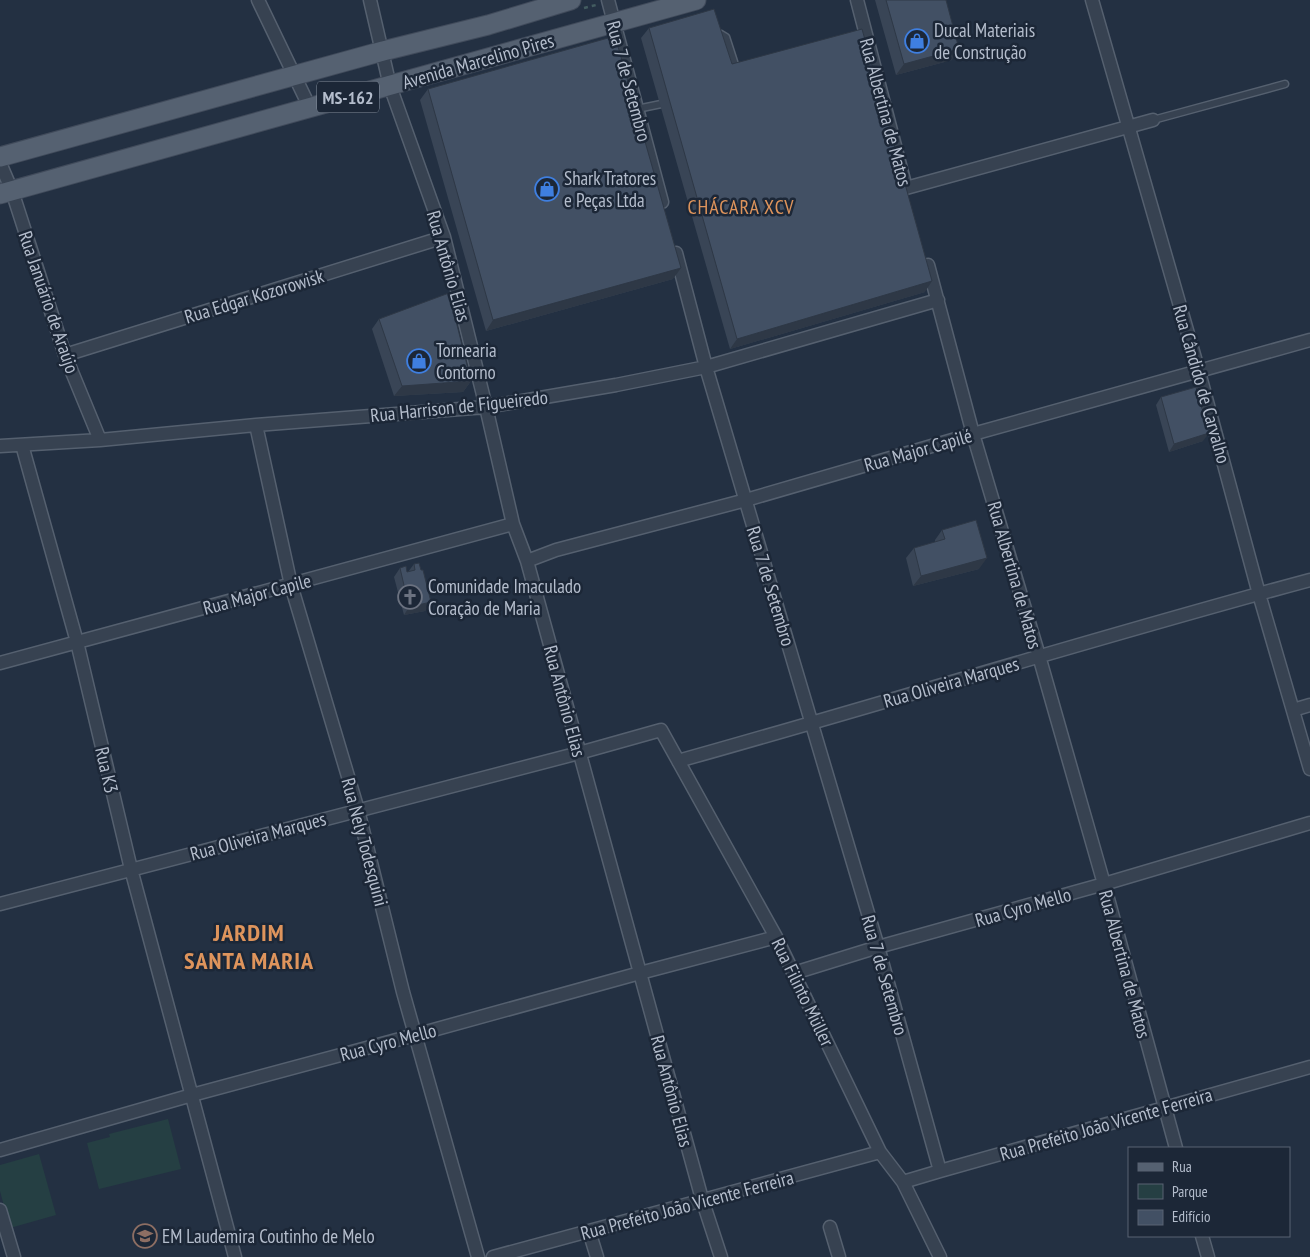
<svg xmlns="http://www.w3.org/2000/svg" width="1310" height="1257" font-family="'PT Sans Narrow',sans-serif">
<rect width="100%" height="100%" fill="#233042"/>
<path fill="#253f43" d="M168 1119 181 1169 99 1189 87 1143 110 1137 109 1134Z
M39 1154 56 1215 10 1228 0 1191V1165Z"/>
<g fill="none" stroke-linecap="round" stroke-linejoin="round">
<g stroke="#55606f" stroke-width="9">
<path id="lane" d="M715 33 721 34 726 37 737 71
M637 109 666 103
M1153 120 1285 84"/>
</g>
<g stroke="#55606f" stroke-width="15">
<path id="street" d="M258 0 310 108
M370 0 390 86 444 237 486 407 513 524 527 561 702 1199 721 1257
M608 0 662 202
M857 0 906 188
M1092 0 1199 372 1259 594 1310 769
M0 163 12 191 65 355 100 440
M906 188 1153 120
M676 253 706 367 878 947 940 1171
M928 265 973 434 1039 656 1104 884 1176 1148
M65 355 444 237
M256 425 291 585 358 810 403 992 478 1257
M22 445 77 642 131 869 235 1257
M0 446 100 440 256 425 486 407 616 385 706 367 938 300
M527 561 556 550 746 500 973 434 1310 340
M0 663 513 524
M1293 710 1310 705
M678 761C889 702 1098 637 1310 580
M0 904 579 753 661 730 776 937 880 1152 903 1182 940 1257
M794 973 878 947 1104 884 1310 823
M0 1150 192 1095 415 1035 640 973 776 937
M903 1182 940 1171 1310 1067
M0 1210 14 1257
M830 1227 839 1257
M589 1231 597 1257
M1202 1236 1208 1257
M493 1257 880 1152"/>
</g>
<g stroke="#414b5b" stroke-width="21">
<path id="primary" d="M0 157 383 51 488 25 571 0
M0 194 696 0"/>
</g>
<path stroke="#435c60" stroke-width="2.5" stroke-dasharray="4 4" stroke-linecap="butt" d="M584 8 596 5"/>
<use href="#lane" stroke="#374251" stroke-width="6"/>
<use href="#street" stroke="#374251" stroke-width="12"/>
<use href="#primary" stroke="#556171" stroke-width="19"/>
</g>
<path fill="#394556" d="M875 0H946L952 60 896 75Z
M649 28 732 64 925 292 730 349 641 38Z
M428 89 673 279 486 331 420 100Z
M379 319 471 381 463 392 394 396 372 329Z
M1161 397 1203 441 1169 452 1156 405Z
M942 530 979 569 913 586 906 558 914 548 935 542V540Z
M414 564 431 602 425 611 404 615 394 577 400 568 407 572H408Z"/>
<path fill="#2e3846" d="M959 49 952 60 896 75 904 64Z
M681 268 673 279 486 331 493 320Z
M932 281 925 292 730 349 737 339Z
M471 381 463 392 394 396 402 386Z
M1209 433 1203 441 1169 452 1174 444Z
M987 558 979 569 913 586 921 576Z
M431 602 425 611 404 615 409 607Z"/>
<path fill="#425064" stroke="#2e3846" d="M886 0H946L959 49 904 64Z
M714 9 732 64 862 29 932 281 737 339 649 28Z
M615 36 681 268 493 320 428 89Z
M449 293 471 381 402 386 379 319Z
M1196 387 1209 433 1174 444 1161 397Z
M976 520 987 558 921 576 914 548 945 539 942 530Z
M419 563 421 570H423L431 602 409 607 400 568 406 566 407 572 415 570 414 564Z"/>
<defs>
<g id="shop-ring" transform="scale(1.25)"><circle r="9.5" fill="#1c2737" stroke="#3f7fe0" stroke-width="1.5"/><path d="M-5-2.5h2.3a2.7 3.5 0 0 1 5.4 0H5L5.5 6h-11ZM-1.5-2.5h3a1.5 2.3 0 0 0-3 0Z" fill="#3f7fe0"/></g>
<g id="church-ring" transform="scale(1.25)"><circle r="9.5" fill="#1c2737" stroke="#6b7280" stroke-width="1.5"/><path d="M-1.2-6h2.4v3.5h3.3v2.4h-3.3V6h-2.4V-.1h-3.3v-2.4h3.3Z" fill="#6b7280"/></g>
<g id="school-ring" transform="scale(1.25)"><circle r="9.5" fill="#1c2737" stroke="#8d6e63" stroke-width="1.5"/><path d="M0-5L7-2L0 1L-7-2ZM-4 1L0 2.5L4 1V4Q0 6-4 4Z" fill="#8d6e63"/></g>
</defs>
<g fill-rule="evenodd">
<use href="#shop-ring" x="917" y="41"/>
<use href="#shop-ring" x="547" y="189"/>
<use href="#shop-ring" x="419" y="361"/>
<use href="#church-ring" x="410" y="597"/>
<use href="#school-ring" x="145" y="1236"/>
</g>
<g text-anchor="middle" dominant-baseline="central" stroke-width="5" stroke-linejoin="round" paint-order="stroke">
<rect fill="#1c2737" stroke="#86909f" stroke-width="1" x="317" y="81.5" width="62" height="31" rx="4"/>
<g font-size="18" font-weight="bold" fill="#b4bdcc">
<text x="348" y="97">MS-162</text>
</g>
<g font-size="19" fill="#b4bdcc" stroke="#1c2737" text-anchor="start">
<text x="934" y="30">Ducal Materiais<tspan x="934" dy="22">de Construção</tspan></text>
<text x="564" y="178">Shark Tratores<tspan x="564" dy="22">e Peças Ltda</tspan></text>
<text x="436" y="350">Tornearia<tspan x="436" dy="22">Contorno</tspan></text>
<text x="428" y="586">Comunidade Imaculado<tspan x="428" dy="22">Coração de Maria</tspan></text>
<text x="162" y="1236">EM Laudemira Coutinho de Melo</text>
</g>
<g font-size="19" fill="#b4bdcc" stroke="#1c2737">
<text transform="translate(478 61) rotate(-16)">Avenida Marcelino Pires</text>
<text transform="translate(629 81) rotate(75)">Rua 7 de Setembro</text>
<text transform="translate(886 112) rotate(75)">Rua Albertina de Matos</text>
<text transform="translate(449 266) rotate(74)">Rua Antônio Elias</text>
<text transform="translate(254 296) rotate(-17)">Rua Edgar Kozorowisk</text>
<text transform="translate(49 302) rotate(71)">Rua Januário de Araújo</text>
<text transform="translate(1202 384) rotate(74)">Rua Cândido de Carvalho</text>
<text transform="translate(459 406) rotate(-6)">Rua Harrison de Figueiredo</text>
<text transform="translate(918 450) rotate(-16)">Rua Major Capilé</text>
<text transform="translate(1015 575) rotate(74)">Rua Albertina de Matos</text>
<text transform="translate(771 586) rotate(73)">Rua 7 de Setembro</text>
<text transform="translate(257 594) rotate(-15)">Rua Major Capile</text>
<text transform="translate(951 682) rotate(-16)">Rua Oliveira Marques</text>
<text transform="translate(565 701) rotate(75)">Rua Antônio Elias</text>
<text transform="translate(107 770) rotate(77)">Rua K3</text>
<text transform="translate(258 836) rotate(-15)">Rua Oliveira Marques</text>
<text transform="translate(365 842) rotate(75)">Rua Nely Todesquini</text>
<text transform="translate(1023 907) rotate(-16)">Rua Cyro Mello</text>
<text transform="translate(1125 964) rotate(75)">Rua Albertina de Matos</text>
<text transform="translate(885 975) rotate(74)">Rua 7 de Setembro</text>
<text transform="translate(803 992) rotate(64)">Rua Filinto Müller</text>
<text transform="translate(388 1042) rotate(-15)">Rua Cyro Mello</text>
<text transform="translate(672 1091) rotate(75)">Rua Antônio Elias</text>
<text transform="translate(1106 1124) rotate(-16)">Rua Prefeito João Vicente Ferreira</text>
<text transform="translate(687 1205) rotate(-15)">Rua Prefeito João Vicente Ferreira</text>
</g>
<g font-size="20" letter-spacing="1" fill="#de945c" stroke="#1c2737">
<text x="741" y="207">CHÁCARA XCV</text>
</g>
<g font-size="24" font-weight="bold" letter-spacing="1" fill="#de945c" stroke="#1c2737">
<text x="249" y="932">JARDIM<tspan x="249" dy="28">SANTA MARIA</tspan></text>
</g>
</g>
<rect x="1128" y="1147" width="162" height="90" fill="#1c2737" stroke="#596373"/>
<rect x="1138" y="1163" width="25" height="8" fill="#556171" stroke="#596373"/>
<text x="1172" y="1172" font-size="15" fill="#b4bdcc">Rua</text>
<rect x="1138" y="1184" width="25" height="15" fill="#253f43" stroke="#596373"/>
<text x="1172" y="1197" font-size="15" fill="#b4bdcc">Parque</text>
<rect x="1138" y="1210" width="25" height="15" fill="#425064" stroke="#596373"/>
<text x="1172" y="1222" font-size="15" fill="#b4bdcc">Edifício</text>
</svg>
